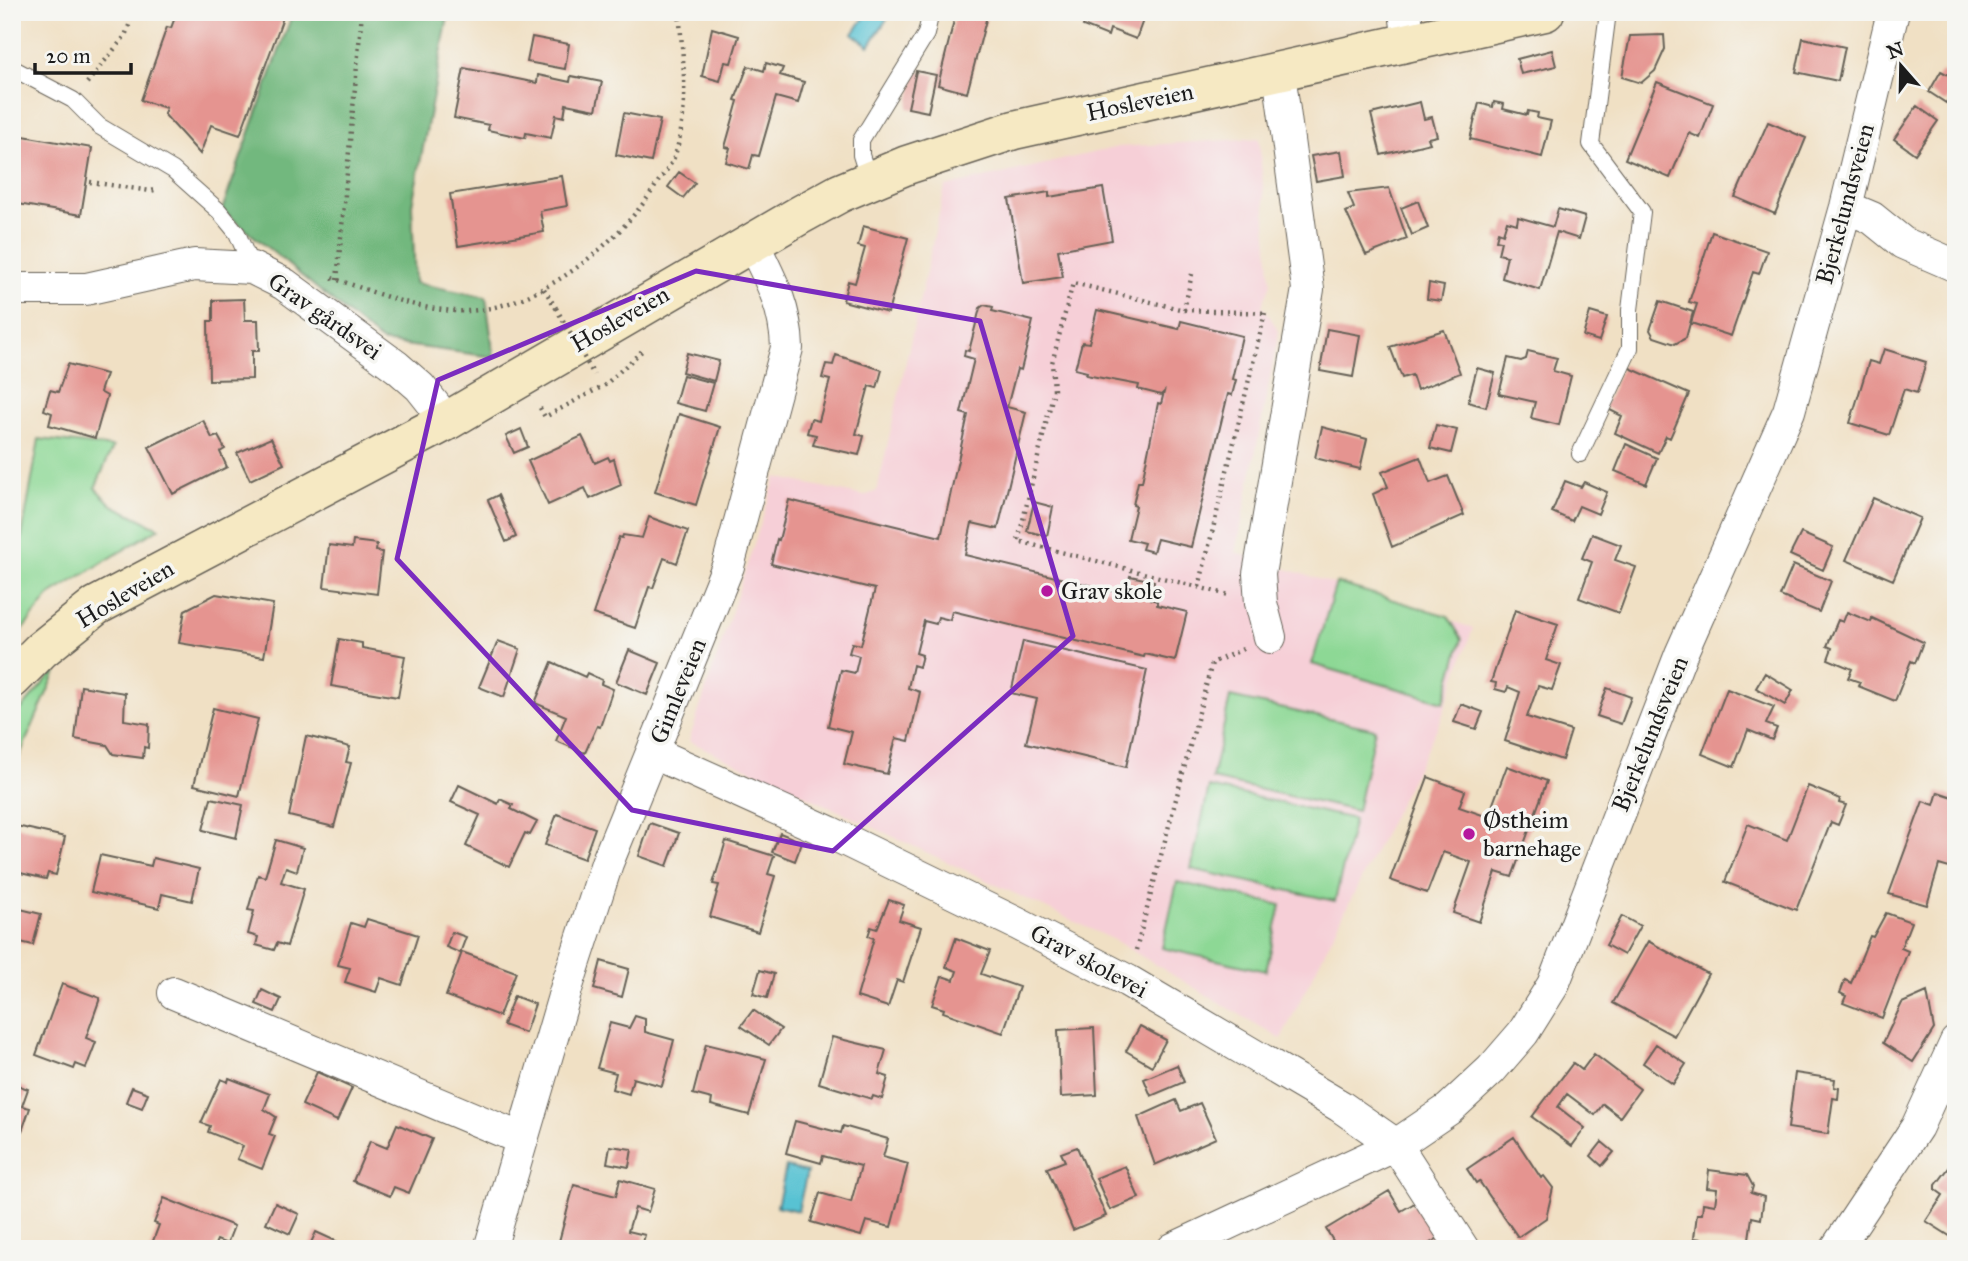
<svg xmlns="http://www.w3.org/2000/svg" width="1968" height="1261" font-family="'IM FELL Great Primer',serif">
<rect width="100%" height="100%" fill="#f6f6f2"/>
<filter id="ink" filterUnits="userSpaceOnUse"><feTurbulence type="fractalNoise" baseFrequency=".0143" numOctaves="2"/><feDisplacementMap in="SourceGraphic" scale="14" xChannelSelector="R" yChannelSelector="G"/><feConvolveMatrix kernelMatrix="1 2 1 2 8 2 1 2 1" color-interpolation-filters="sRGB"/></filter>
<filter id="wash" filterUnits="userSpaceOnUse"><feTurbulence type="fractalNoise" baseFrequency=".00686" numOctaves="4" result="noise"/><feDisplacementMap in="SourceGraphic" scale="28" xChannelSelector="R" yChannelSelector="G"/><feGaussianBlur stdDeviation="1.57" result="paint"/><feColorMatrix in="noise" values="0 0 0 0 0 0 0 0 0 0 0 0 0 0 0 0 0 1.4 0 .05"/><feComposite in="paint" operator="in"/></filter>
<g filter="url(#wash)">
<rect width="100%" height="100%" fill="#f0e0c4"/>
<path fill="#f6cfd7" d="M1259 138 1271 284 1262 305 1279 331 1236 553 1473 628 1440 722 1281 1039 1114 940 689 741 776 477 864 496 877 491 945 187 1118 147Z"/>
<path fill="#8dd895" stroke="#547a58" stroke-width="2" d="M39 439 113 447 95 488 112 505 159 528 50 595 12 643V575L16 570Z
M1336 583 1448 616 1462 639 1444 702 1312 664Z
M59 665 12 773V720Z
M1230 697 1375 729 1357 811 1212 779Z
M1209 787 1354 819 1335 901 1191 869Z
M1177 882 1281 905 1266 971 1162 948Z"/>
<path fill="#72b87e" stroke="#476a4d" stroke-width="2" d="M293 12H449L412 205 415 283 486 297 494 357 382 342 222 210Z"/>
<path fill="#58c2d3" stroke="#3a6f78" stroke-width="2" d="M868 12H883L889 16 869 46 853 34Z
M786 1167 807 1172 798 1211 777 1206Z"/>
<g id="blocks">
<path fill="#e59490" d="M177 12H285L240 135 211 125 200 154 164 114 166 108 141 100 167 27 171 28Z
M956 12H988L967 93 938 85Z
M1088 12H1146L1136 39 1110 29 1108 36 1083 26Z
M712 28 739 36 731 63 725 62 720 81 702 76Z
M1664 35 1665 49 1655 71 1641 83 1622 77 1630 36Z
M532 37 569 44 565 69 527 62Z
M1803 38 1845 47 1838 81 1796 72Z
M1552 50 1556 66 1521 74 1517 59Z
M766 63 783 68 780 75 804 82 798 103 776 97 759 156 753 155 749 169 726 162 730 148 725 147 738 101 735 100 748 66 764 71Z
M464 68 537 83 538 75 570 82 571 76 602 82 596 110 566 104 564 117 556 115 551 138 526 133 525 138 488 130 489 125 454 118Z
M916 71 936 75 928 112 908 108Z
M1941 71 1956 79V87L1946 103 1929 92Z
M1657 82 1713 104 1700 138 1689 133 1670 178 1625 159Z
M1420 102 1424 119 1432 117 1437 136 1428 138 1430 143 1381 155 1371 114Z
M1494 102 1504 104 1503 109 1527 115 1528 111 1538 113 1537 118 1551 121 1542 157 1470 139 1479 103 1493 107Z
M1917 106 1938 121 1915 154 1894 139Z
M624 113 660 120 651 162 616 155Z
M1768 122 1806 138 1775 214 1735 197Z
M12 134 92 148 81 215 12 203Z
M1341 151 1345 176 1316 181 1311 156Z
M679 172 695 183 683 198 668 187Z
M562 176 567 206 540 211 544 232 458 246 450 194Z
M1103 188 1112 240 1058 250 1063 277 1023 283 1009 199 1049 192V197Z
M1389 188 1407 239 1366 255 1346 212 1354 208 1348 193Z
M1418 201 1428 228 1412 235 1401 208Z
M1558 209 1585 217 1579 239 1557 232 1540 290 1502 278 1507 256 1498 254 1501 241 1496 240 1498 232 1503 234 1507 221 1517 224 1518 217 1553 227Z
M863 226 908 238 888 313 843 301 848 281 855 283 865 248 858 246Z
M1712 232 1767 251 1759 274 1753 272 1731 336 1691 323 1697 304 1689 302Z
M1429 283 1444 286 1441 301 1427 299Z
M244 299 245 320H258L259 351H252V379L209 380 208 321H213V300Z
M1660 301 1693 312 1686 338 1675 344 1654 337 1650 330Z
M984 305 993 307 992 311 1033 321 1021 370 1017 369 1007 407 1026 412 998 529 972 523 965 555 1126 594 1130 576 1154 581 1150 599 1157 601V605L1187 612 1175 661 1145 654 1144 657 952 611 950 620 938 617 936 624 924 621 916 653 922 655 919 667 913 665 908 688 920 692 909 741 896 738 887 774 844 764 852 732 828 726 841 670 855 673 859 656 849 653 852 643 861 645 875 589 771 564 777 539 779 540 789 500 941 537 968 415 961 413 974 359 964 356 965 350 969 351 980 308Z
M1097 310 1179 329 1181 321 1242 336 1232 379 1236 380 1232 395 1228 394 1191 547 1157 539 1153 552 1142 549 1144 543 1128 539 1136 506 1133 505 1138 482H1142L1158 403 1161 404 1164 392 1161 395 1138 389 1139 385 1086 375 1087 372 1075 369 1082 342 1089 343Z
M1590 312 1607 317 1599 341 1583 336Z
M1327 329 1360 335 1353 377 1320 371Z
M1444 330 1460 373 1417 390 1412 375 1402 378 1390 347Z
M1884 349 1926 362 1917 393 1904 389 1889 435 1850 423 1869 361 1879 364Z
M1528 351 1557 358 1553 371 1571 376 1559 425 1531 418 1535 402 1499 394 1508 358 1521 361 1526 359Z
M687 353 719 361 714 381 682 372Z
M836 355 882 370 877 388 869 386 856 434 864 436 859 455 813 445 816 435 807 433 811 419 819 421 830 380 822 378 826 364 833 365Z
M68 364 106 374 100 392 107 396 95 438 49 425 52 413 44 410 50 390 58 392Z
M1623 365 1689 394 1670 438 1666 436 1658 453 1615 433 1622 416 1604 407Z
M1477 368 1495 373 1486 407 1468 402Z
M683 375 713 383 705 411 675 403Z
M679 414 720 427 696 505 655 492Z
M203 420 212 438 218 436 225 449 220 452 227 467 173 494 149 447Z
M1436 425 1457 430 1451 453 1430 448Z
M1322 427 1367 439 1360 469 1315 458Z
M521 429 528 447 514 453 506 436Z
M582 436 595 463 608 457 610 461 614 459 621 485 590 499 585 488 548 505 528 461Z
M271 438 284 464 250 480 237 453Z
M1626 444 1657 458 1646 484 1615 471Z
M1420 457 1430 483 1448 476 1464 515 1392 547 1373 494 1388 487 1382 472Z
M1565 481 1581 487 1584 482 1607 492 1598 514 1579 506 1572 521 1552 512Z
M498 495 516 537 506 542 488 500Z
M1873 498 1920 518 1893 580 1846 560Z
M1034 502 1053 507 1047 536 1027 531Z
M649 517 688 531 677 563 664 558 653 588 649 587 635 628 593 614 619 537 622 538 623 535 642 538Z
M1801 533 1833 547 1823 570 1790 555Z
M1592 534 1621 545 1615 560 1636 567 1619 613 1579 598 1592 562 1582 558Z
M353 541 377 544 376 551 382 552 377 594 324 587 329 545 352 548Z
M1793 565 1831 581 1819 612 1780 596Z
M216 594 273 604 264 657 179 643 185 610Z
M1515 610 1558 624 1546 660 1561 665 1552 690 1538 686 1527 717 1571 731 1562 760 1505 741 1520 692 1508 687 1506 692 1495 689 1496 683 1491 682Z
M1847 612 1871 622 1872 618 1923 642 1915 663 1911 661 1895 701 1858 686 1860 682 1848 678 1852 669 1828 659 1832 648 1827 646 1838 620 1843 622Z
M339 639 362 643V648L405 656 398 697 331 686Z
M498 641 520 649 504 697 479 687Z
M1023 641 1147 670 1126 767 1026 743 1037 699 1011 693Z
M629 650 660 663 647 695 616 682Z
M552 662 585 677 587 673 602 680 601 684 613 689 600 727 597 726 585 753 556 741 566 716 535 703Z
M1765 673 1793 690 1785 705 1756 688Z
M81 686 125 693 124 720 149 724 148 748 144 747 143 758 113 754 107 745 75 739Z
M1607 688 1631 697 1621 724 1597 716Z
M1727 689 1774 707 1766 724 1777 728 1772 740 1748 730 1734 767 1702 754Z
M1461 704 1483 712 1476 729 1454 722Z
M213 708 258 719 239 796 194 785Z
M306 736 350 747 346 762 351 763 334 827 289 816Z
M1507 766 1547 781 1512 877 1496 872 1479 922 1453 913 1471 862 1443 852 1427 893 1390 880 1428 777 1465 791 1459 807 1488 817Z
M459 785 498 804 500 799 513 805 511 809 537 822 530 835 525 833 509 867 466 846 480 815 451 802Z
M1808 786 1840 799 1839 803 1846 805 1838 825 1831 822 1796 910 1725 882 1748 824 1787 840Z
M1938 792 1956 798V870L1939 865 1927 905 1889 894 1923 801 1934 805Z
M211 798 243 805 236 838 203 830Z
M557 814 595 828 584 859 545 845Z
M650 823 679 833 667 866 639 856Z
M12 825 65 837 56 875 48 873 46 879 12 871Z
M780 833 802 842 795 861 772 852Z
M276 840 303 848 297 871 286 867 281 882 304 889 287 946 277 943 274 950 256 945 258 937 248 934 254 911 248 910 258 875 265 877Z
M726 841 774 856 768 874 775 876 758 932 710 917 719 885 713 884Z
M100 855 151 866 153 858 199 869 192 901 162 894 159 908 91 892Z
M889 900 904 905 899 920 921 927 903 982 897 980 888 1007 857 997 874 938 868 936 871 927 877 929Z
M12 907 41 914 33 945 12 940Z
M1886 913 1911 922 1901 948 1908 951 1882 1018 1843 1003 1846 996 1840 993 1845 980 1851 983 1870 936 1873 937Z
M1622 916 1640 926 1624 955 1606 945Z
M367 919 418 935 402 985 381 978 376 992 345 982 350 968 338 965 351 923 364 927Z
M452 932 466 937 460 953 446 947Z
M956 938 990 951 981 974 1019 987 1003 1033 943 1012 944 1009 932 1005 942 976 954 980 957 971 946 967Z
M1648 941 1708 974 1674 1036 1613 1003Z
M462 952 516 972 499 1016 446 996Z
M601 961 629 969 622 997 594 989Z
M760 970 774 974 767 998 753 994Z
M62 984 100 998 86 1038 96 1042 86 1068 76 1064 74 1069 36 1055Z
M262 990 281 999 275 1012 256 1004Z
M1927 992 1934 1029 1913 1062 1883 1043 1902 1003Z
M514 996 535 1004 525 1033 503 1025Z
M753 1010 781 1029 769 1045 741 1026Z
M635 1016 645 1019V1032L674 1040 662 1086 633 1078 629 1094 612 1089 616 1073 597 1068 610 1023 629 1028Z
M1140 1026 1166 1040 1152 1066 1126 1051Z
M1094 1028 1097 1095 1061 1097 1058 1030Z
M832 1037 886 1050 879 1074 888 1077 882 1099 873 1096 872 1099 819 1083Z
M706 1044 766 1059 749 1115 711 1105 712 1099 693 1094Z
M1656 1044 1686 1064 1673 1084 1643 1063Z
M1594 1054 1640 1089 1620 1117 1603 1104 1595 1115 1567 1094 1558 1107 1585 1128 1572 1146 1532 1117 1573 1063 1582 1070Z
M1177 1065 1184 1082 1151 1096 1144 1079Z
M317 1072 352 1088 337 1121 302 1105Z
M1795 1073 1835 1079 1834 1087 1839 1088 1838 1099 1833 1098 1828 1134 1788 1128Z
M229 1078 270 1094 264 1109 276 1117 269 1134 275 1136 262 1169 237 1159 243 1146 208 1132 210 1126 201 1123 221 1079 228 1082Z
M12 1083 28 1089 22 1106 30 1108 22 1131 12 1128Z
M132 1087 148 1093 142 1108 126 1102Z
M1176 1100 1181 1111 1200 1103 1216 1138 1155 1165 1138 1117Z
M795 1121 841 1133 843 1126 888 1139 883 1157 908 1164 891 1227 866 1221 861 1236 811 1222 820 1193 851 1202 861 1166 823 1156 821 1163 786 1153Z
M397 1124 432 1139 409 1193 394 1187 390 1196 353 1181 370 1141 387 1148Z
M1514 1137 1541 1178 1544 1176 1553 1188 1546 1218 1518 1237 1479 1181 1476 1183 1467 1169Z
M1602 1142 1614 1152 1602 1166 1591 1156Z
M610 1146 632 1149 629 1167 607 1163Z
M1077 1147 1106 1216 1073 1230 1047 1168 1065 1161 1061 1153Z
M1951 1165 1956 1168V1240L1926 1221 1943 1195 1936 1190V1185Z
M1125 1166 1139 1198 1110 1210 1096 1178Z
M1709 1170 1747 1175 1753 1186 1751 1193 1764 1197 1761 1219 1752 1217 1748 1246 1694 1238 1697 1214H1702L1703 1203 1715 1205 1717 1189 1707 1188Z
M620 1179 655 1189 648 1212 635 1208 628 1231 645 1235 641 1249H557L574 1185 616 1196Z
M1389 1191 1401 1211 1418 1201 1440 1237 1420 1249H1338L1326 1229Z
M164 1198 234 1226 227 1244 217 1240 213 1249H150L159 1225 154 1223Z
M275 1203 299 1214 290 1234 266 1223Z
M316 1232 338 1242 336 1246 342 1249H308Z"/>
</g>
</g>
<g filter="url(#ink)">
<use href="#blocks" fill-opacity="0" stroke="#666157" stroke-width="2"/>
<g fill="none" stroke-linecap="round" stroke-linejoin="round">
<g stroke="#666157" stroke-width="18">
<path id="lane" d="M12 68 73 100 99 126 173 170 219 211 237 233 252 268
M869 180 861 155V140L926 34 931 12
M1580 454 1630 348V310L1642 212 1591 144 1608 12"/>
</g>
<g stroke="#666157" stroke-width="34">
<path id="street" d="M1405 12 1409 42
M1846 207 1872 218 1903 243 1956 266
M12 289H86L194 265 252 268 284 284 397 367 420 387 447 421
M1270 637 1261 603 1259 574 1308 289 1279 73
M654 753 829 832 1018 924 1128 981 1340 1106 1396 1145 1463 1249
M174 993 522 1139
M490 1249 567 986 607 863 728 566 787 348C786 307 770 278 752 242
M1173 1249 1396 1145 1449 1109 1491 1070 1523 1033 1553 985 1681 654 1789 411 1846 207 1893 12
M1836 1249 1917 1127 1956 1042"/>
</g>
<g stroke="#666157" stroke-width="41">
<path id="secondary" d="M12 679 41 650 96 606 447 421 800 215 840 193 907 165 1014 130 1545 12"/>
</g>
<path stroke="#666157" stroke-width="4.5" stroke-dasharray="2 5" stroke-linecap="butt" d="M87 83 125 36 134 12
M90 182 151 191 158 189
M1192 274 1184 310 1073 283 1052 363 1054 390 1018 541 1229 595
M332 278C372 291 413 309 455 311 533 315 620 244 658 182 664 174 672 164 675 155 690 108 683 60 679 12
M337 280 362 12
M544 289 556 308
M1184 310 1267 313
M540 408 545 417 605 385 644 349
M1199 587 1265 313
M1136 950 1212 663 1243 649"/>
<use href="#lane" stroke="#fff" stroke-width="16"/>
<use href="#street" stroke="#fff" stroke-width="32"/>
<use href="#secondary" stroke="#f6e9c3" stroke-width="38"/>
<path stroke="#666157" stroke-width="4.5" stroke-dasharray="2 5" stroke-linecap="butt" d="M556 308 594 375"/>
</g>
</g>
<path fill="none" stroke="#7b2cbf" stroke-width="5" stroke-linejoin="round" d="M696 271 980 321 1073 636 833 851 632 810 397 559 438 380Z"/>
<g fill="#b5179e" stroke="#f6f6f2" stroke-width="2.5">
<circle cx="1047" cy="591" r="7"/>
<circle cx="1469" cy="834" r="7"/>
</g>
<g text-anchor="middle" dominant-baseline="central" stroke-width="7" stroke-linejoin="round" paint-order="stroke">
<g font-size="24" fill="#1c1c1c" stroke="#f6f6f2">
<text transform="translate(1140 102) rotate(-12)">Hosleveien</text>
<text transform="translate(1845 204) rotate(-75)">Bjerkelundsveien</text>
<text transform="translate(325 316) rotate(35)">Grav gårdsvei</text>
<text transform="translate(620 319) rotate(-30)">Hosleveien</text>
<text transform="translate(125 594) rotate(-31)">Hosleveien</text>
<text transform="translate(678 691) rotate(-68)">Gimleveien</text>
<text transform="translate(1650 734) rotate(-68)">Bjerkelundsveien</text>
<text transform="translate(1089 961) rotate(28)">Grav skolevei</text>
</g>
<g font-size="24" fill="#1c1c1c" stroke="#f6f6f2" text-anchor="start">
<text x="1061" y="591">Grav skole</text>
<text x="1483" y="820">Østheim<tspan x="1483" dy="28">barnehage</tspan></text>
</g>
</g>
<rect width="1968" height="1261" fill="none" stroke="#f6f6f2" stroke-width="42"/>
<g transform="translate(1901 66) rotate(340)" stroke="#f6f6f2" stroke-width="5" paint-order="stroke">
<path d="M0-5L12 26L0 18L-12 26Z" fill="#1c1c1c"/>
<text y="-10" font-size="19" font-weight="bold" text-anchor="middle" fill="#1c1c1c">N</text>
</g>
<path d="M35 63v10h96v-10" fill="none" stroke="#1c1c1c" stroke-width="3.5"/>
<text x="46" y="63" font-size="21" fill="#1c1c1c" stroke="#f6f6f2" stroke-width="5" paint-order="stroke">20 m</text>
</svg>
